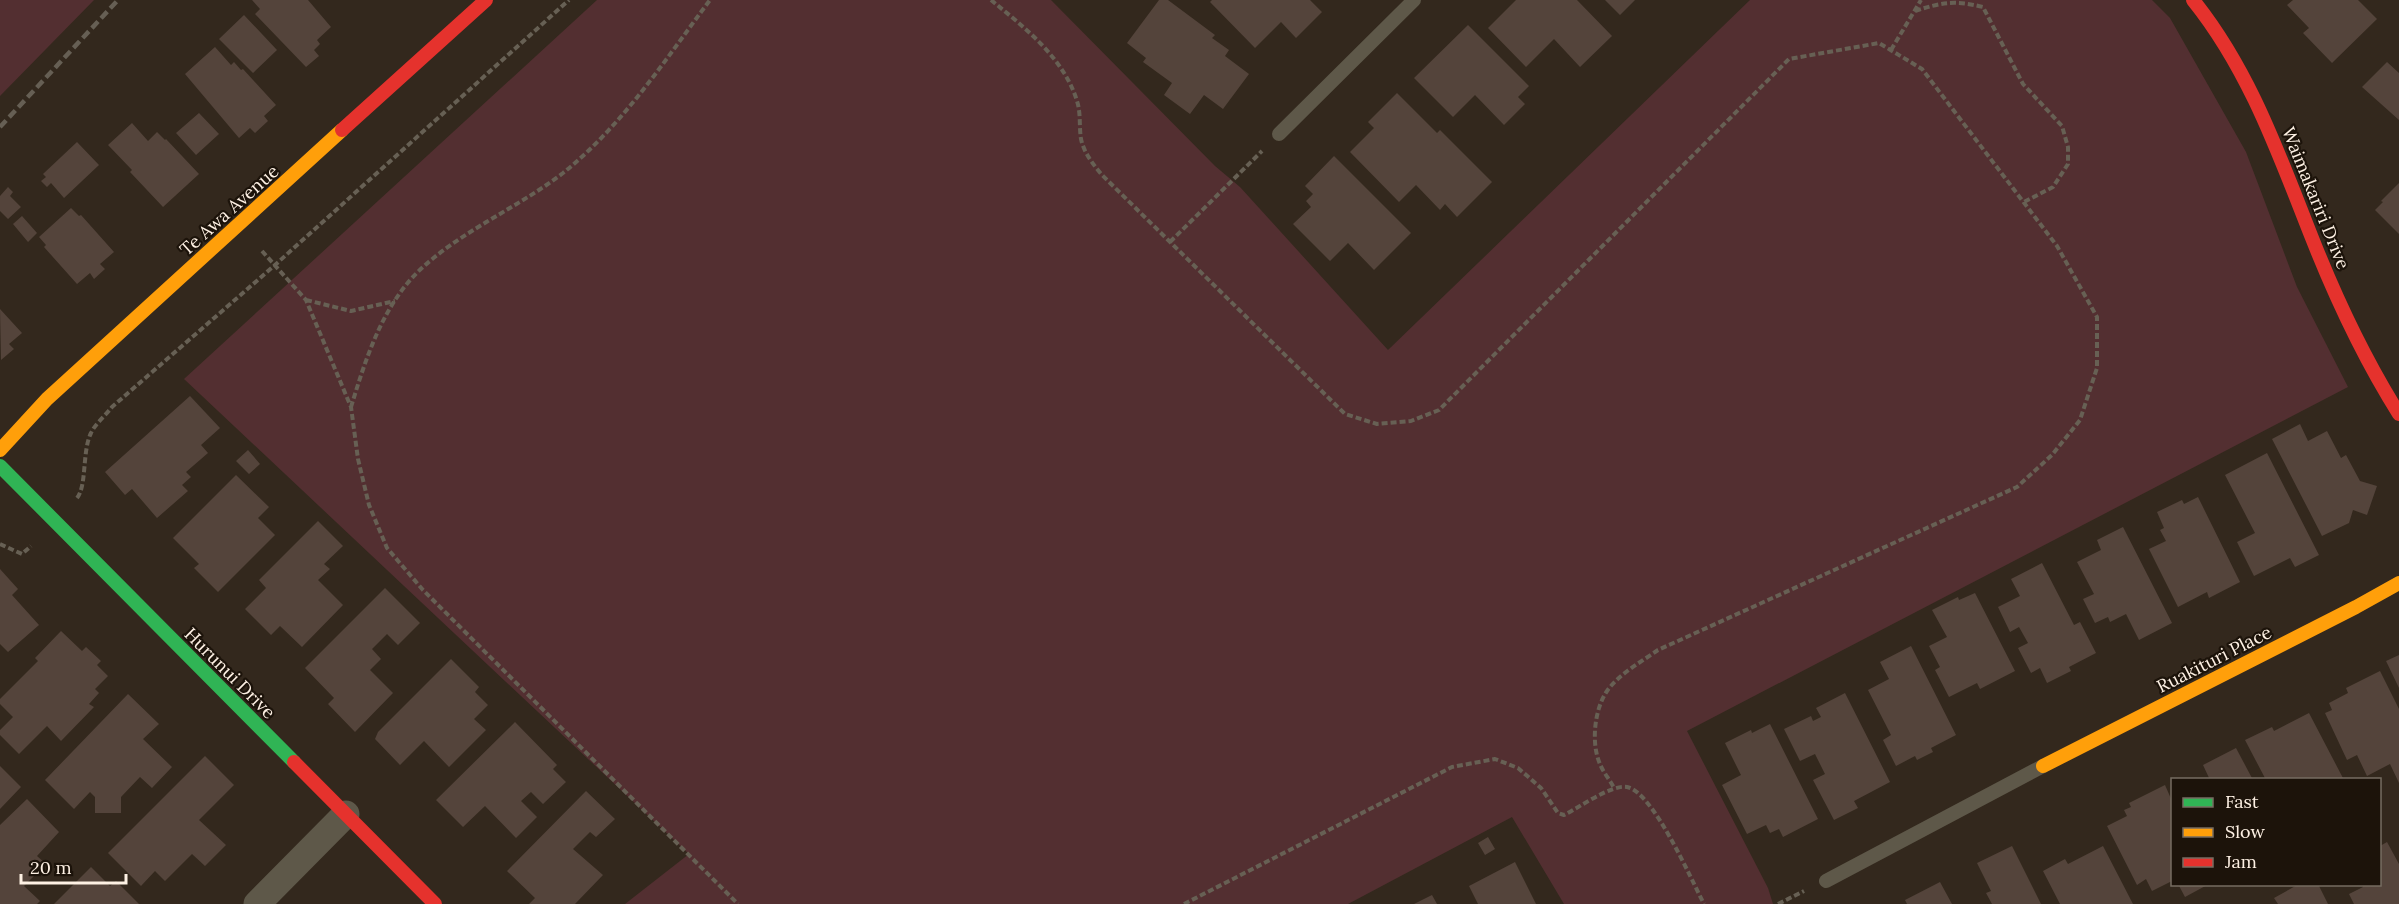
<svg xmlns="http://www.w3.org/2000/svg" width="2399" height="904" font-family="Lora,serif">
<rect width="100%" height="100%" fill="#33281d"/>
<path fill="#532f31" d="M0 0H94L0 96Z
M597 0H1051L1215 166 1240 187 1388 350 1750 0H2152L2170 18 2246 152 2297 287 2348 387 1687 731 1768 888 1773 904H1564L1512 817 1348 904H625L689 854 184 379Z"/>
<path fill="#54443b" d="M252 0H308L331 27 317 40 320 44 314 50 319 56 306 67 255 14 260 9Z
M1159 0H1168L1215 35 1212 38 1229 50 1225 56 1249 74 1223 109 1204 95 1190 114 1164 95 1172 83 1143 62 1146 58 1127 43Z
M1212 0H1310L1322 12 1296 38 1281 22 1255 48 1210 2Z
M1516 0H1577L1612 36 1580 67 1554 39 1526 67 1488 28Z
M1605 0H1635L1620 15Z
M2293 0H2358L2377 19 2332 63 2303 33 2309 28 2287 5Z
M244 15 277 50 253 73 219 39Z
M1468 25 1529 86 1518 97 1525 104 1504 125 1475 95 1453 117 1414 78Z
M215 47 231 65 234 62 241 70 243 69 276 105 264 116 268 121 255 133 250 128 239 138 185 74Z
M2387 62 2399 73V120L2362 87Z
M1397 93 1437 133 1440 130 1492 182 1457 217 1445 204 1440 210 1416 185 1399 202 1350 152 1374 128 1368 122Z
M199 113 219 134 196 155 176 133Z
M132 123 148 141 157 132 165 140 166 139 199 174 163 207 130 172 132 170 108 145Z
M77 142 99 165 64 198 51 183 47 187 41 181 46 177 43 174Z
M1334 156 1411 233 1374 270 1348 243 1330 261 1293 224 1311 207 1306 201 1313 194 1305 186Z
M2399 183V234L2375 210 2383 202 2381 201Z
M8 187 13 192 10 196 21 207 8 219 0 211V196Z
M71 208 79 216 81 215 114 252 100 264 105 269 94 279 90 273 77 284 44 247 46 245 39 237Z
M22 216 37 233 28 242 13 224Z
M0 309 22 333 9 344 14 349 1 360Z
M190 396 220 428 201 445 208 453 186 472 191 477 182 485 188 491 157 518 132 489 125 495 105 472Z
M2300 424 2308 441 2327 431 2341 458 2346 455 2360 481 2377 486 2367 515 2353 510 2349 523 2322 536 2272 439Z
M248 450 260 464 249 474 236 461Z
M2267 453 2319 555 2295 567 2290 558 2254 576 2237 542 2255 533 2225 475Z
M236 475 269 507 258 518 275 535 218 592 194 568 199 564 173 538Z
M2198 497 2240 582 2209 598 2207 592 2178 607 2149 549 2166 541 2160 530 2164 528 2157 512 2182 500 2184 504Z
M318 521 343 546 324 564 330 569 318 580 343 605 302 647 280 626 271 635 245 609 266 588 259 580Z
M2123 527 2172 623 2139 640 2126 614 2110 622 2108 617 2095 623 2083 599 2094 594 2077 562 2101 550 2097 540Z
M2042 563 2074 625 2080 622 2096 653 2069 667 2071 671 2047 683 2040 668 2031 673 2018 648 2028 643 2019 627 2010 632 1998 607 2020 596 2011 579Z
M0 569 18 589 12 595 39 625 8 652 0 644Z
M385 588 420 623 398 645 387 634 372 649 381 659 370 670 393 693 355 732 328 704 334 698 305 668Z
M1975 593 2015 671 1980 689 1977 683 1949 697 1935 670 1940 667 1929 646 1947 637 1932 610 1958 597 1959 600Z
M61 631 82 651 86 647 101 661 97 665 108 676 95 689 99 693 89 704 94 707 61 741 47 726 19 754 0 735V730L13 717 0 704V699L38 661 35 658Z
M1911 646 1956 735 1931 748 1933 752 1917 760 1915 756 1896 766 1883 740 1891 735 1868 690 1889 679 1880 662Z
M2399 655V688L2386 661Z
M451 659 479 687 475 692 488 705 474 719 486 730 449 767 424 741 400 765 375 739 378 732Z
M2380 671 2399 709V783L2390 764 2367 776 2357 755 2347 760 2325 713 2332 710 2329 703 2348 693 2346 688Z
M1845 693 1890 782 1854 801 1858 808 1834 820 1813 780 1825 774 1815 754 1800 761 1784 729 1811 716 1813 721 1821 717 1816 708Z
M128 694 159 724 143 739 172 767 152 788 140 777 121 797V813H95V797L90 792 74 809 45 780Z
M2309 713 2344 780H2266L2245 740 2272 727 2274 731Z
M515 722 557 765 553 769 566 782 543 804 531 792 521 801 537 817 516 838 485 806 463 827 436 800Z
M1770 724 1818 819 1783 837 1779 829 1770 833 1766 825 1747 834 1722 785 1741 775 1725 743 1751 730 1752 733Z
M2236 748 2253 780H2210L2203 765Z
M205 756 234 785 199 820 226 845 205 866 192 854 165 881 155 871 141 886 108 853Z
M0 766 21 787 0 809Z
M2165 785 2172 801V881L2152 891 2146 879 2137 885 2107 826 2127 816 2124 810 2131 807 2129 803Z
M586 791 615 819 596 837 590 832 573 849 603 875 575 904H529L535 898 507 871Z
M27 799 59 832 37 856 46 864 24 886 40 901 37 904H0V825Z
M1488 837 1495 849 1485 855 1478 843Z
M2387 842 2399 864V904H2354L2349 894 2363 887 2362 884H2380V846Z
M2012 846 2041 904H1992L1986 893 1991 891 1977 863Z
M2103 846 2133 904H2060L2043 871 2065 859 2068 864Z
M1515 862 1536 904H1478L1469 886Z
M91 867 110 886 116 881 139 904H54Z
M1940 882 1952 904H1907L1905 900Z
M2178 884H2209L2185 897Z
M2299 884H2318L2328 904H2278L2274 898Z
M1432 895 1437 904H1414Z"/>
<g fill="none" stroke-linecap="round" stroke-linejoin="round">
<path stroke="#676054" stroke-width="4" stroke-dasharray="6 3" stroke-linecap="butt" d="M991 0C1024 27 1064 58 1077 101 1081 113 1079 127 1081 139 1084 153 1093 164 1102 175L1345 414 1377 424 1411 421 1439 410 1789 59 1879 43 1922 69 2057 246 2097 317V368L2080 420 2052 455 2017 487 1658 650C1641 662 1619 674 1607 691 1594 710 1591 744 1600 764 1603 772 1610 780 1614 788
M1915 11C1943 2 1954 0 1983 7L2023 84 2062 126 2068 147V164L2053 187 2024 202
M1891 50 1921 0
M1170 242 1262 151
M262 251 306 300 351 407 358 459 369 505 387 548 423 590 738 904
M306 300 351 311 395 301
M351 407C366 358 383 303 423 267 465 229 519 207 563 173 623 125 665 60 710 0
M77 498C87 486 82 451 91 433 95 424 106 415 112 407L275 265 569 0
M0 544 22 554 31 546
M1184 904 1452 767 1495 759 1518 768 1541 788 1558 813 1564 815C1578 808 1612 784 1627 787 1653 792 1691 879 1704 904
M1778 904 1804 891"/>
<path stroke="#5e5849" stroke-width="14" d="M1279 134 1414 0
M1826 881 2043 766"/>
<path stroke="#5e5849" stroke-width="27" d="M257 904 346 814"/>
<path stroke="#30b455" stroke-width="14" d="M0 466 294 762"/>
<path stroke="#ff9f0a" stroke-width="14" d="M0 450 47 399 342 130
M2043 766 2356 607 2399 583"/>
<path stroke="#e5322d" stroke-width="14" d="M2193 0C2251 72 2280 158 2314 243 2338 303 2365 360 2399 414
M342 130 486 0
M294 762 435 904"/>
<path stroke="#665f54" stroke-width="4.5" stroke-dasharray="9 4.5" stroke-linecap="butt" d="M0 127 118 0"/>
</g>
<g text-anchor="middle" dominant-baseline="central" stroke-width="4.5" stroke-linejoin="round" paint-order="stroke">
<g font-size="18" fill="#fef1e4" stroke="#1c130a">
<text transform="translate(2316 198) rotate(68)">Waimakariri Drive</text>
<text transform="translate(229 210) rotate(-42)">Te Awa Avenue</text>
<text transform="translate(2214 659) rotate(-27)">Ruakituri Place</text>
<text transform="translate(230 673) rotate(45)">Hurunui Drive</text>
</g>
</g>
<rect x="2171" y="778" width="210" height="108" fill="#1c130a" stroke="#766c61" stroke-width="1.5"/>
<rect x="2183" y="798" width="30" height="9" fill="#30b455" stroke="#766c61" stroke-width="1.5"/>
<text x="2225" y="808" font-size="18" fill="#fef1e4">Fast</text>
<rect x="2183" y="828" width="30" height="9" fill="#ff9f0a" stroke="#766c61" stroke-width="1.5"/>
<text x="2225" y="838" font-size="18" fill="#fef1e4">Slow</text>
<rect x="2183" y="858" width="30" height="9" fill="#e5322d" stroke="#766c61" stroke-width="1.5"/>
<text x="2225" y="868" font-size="18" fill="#fef1e4">Jam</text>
<path d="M21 874v9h105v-9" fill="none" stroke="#fef1e4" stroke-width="3"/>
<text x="30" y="874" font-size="18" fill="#fef1e4" stroke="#1c130a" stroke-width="4.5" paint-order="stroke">20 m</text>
</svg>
